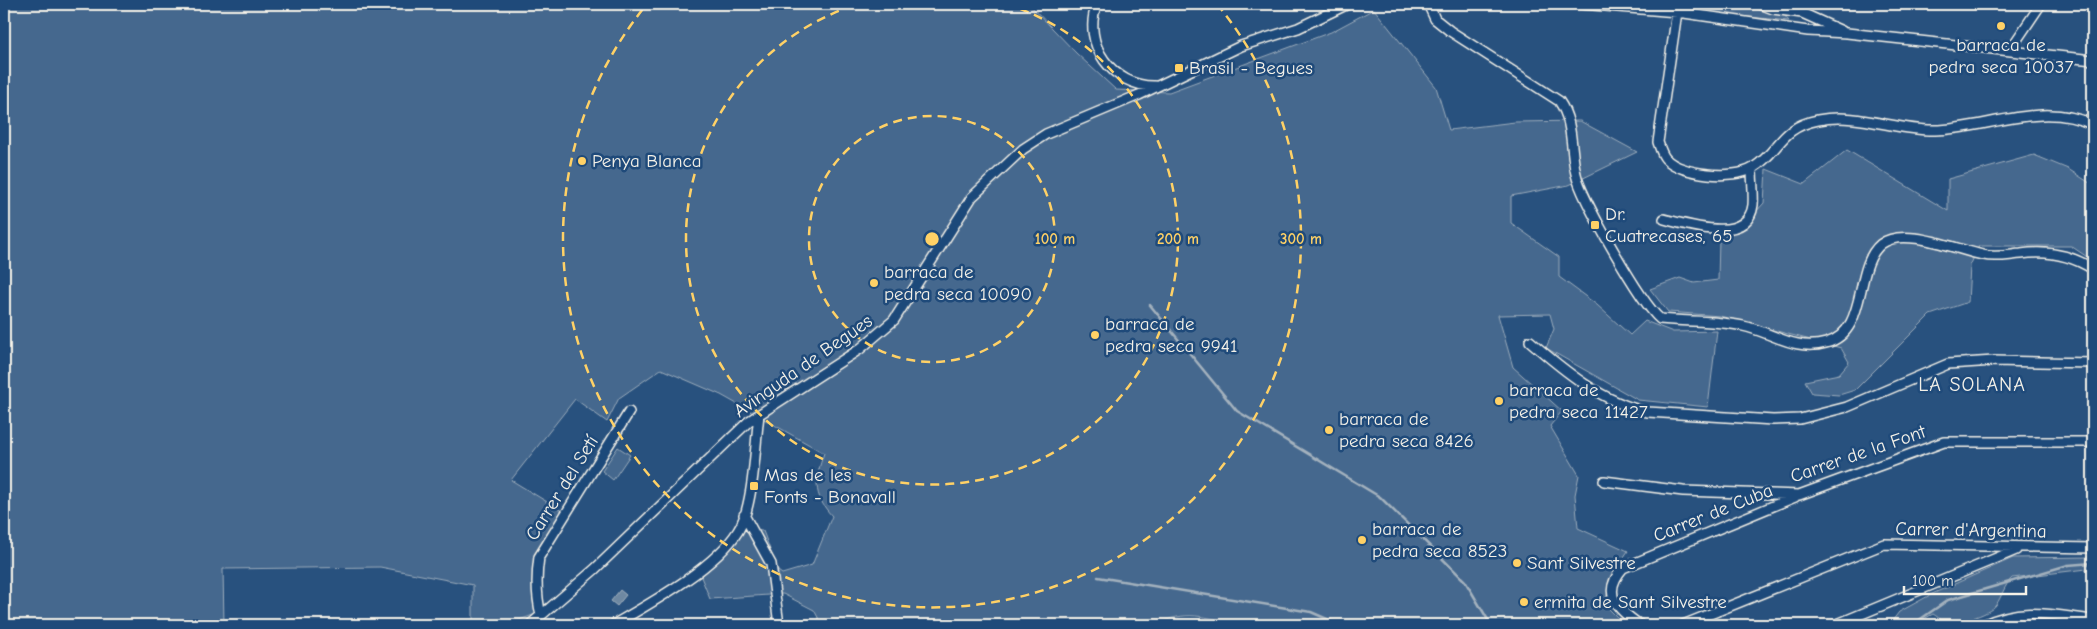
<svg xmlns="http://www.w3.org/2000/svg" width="2097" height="629" font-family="'Comic Neue',sans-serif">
<rect width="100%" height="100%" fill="#28517e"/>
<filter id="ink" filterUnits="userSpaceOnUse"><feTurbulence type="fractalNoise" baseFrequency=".02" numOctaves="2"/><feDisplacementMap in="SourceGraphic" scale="10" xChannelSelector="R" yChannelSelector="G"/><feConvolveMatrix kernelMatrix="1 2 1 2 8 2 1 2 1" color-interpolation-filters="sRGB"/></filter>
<g filter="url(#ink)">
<path fill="#45688e" stroke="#9cacbb" d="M4 4H1029L1076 53 1116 90 1169 92 1331 32 1374 9 1436 87 1449 130 1515 122 1580 121 1637 152 1569 185 1511 196V223L1559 257V277L1597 305 1630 335 1645 321 1673 332 1717 331 1708 407 1638 400 1546 348 1554 329 1550 314 1498 315 1513 367 1562 411 1550 426 1579 475 1575 495 1578 528 1628 551 1611 576 1605 605 1625 625H1236C1208 617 1183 609 1157 625H822L814 610 783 594 710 599 701 577 745 530 763 531 778 571 782 574 812 565 832 516C812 494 815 479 824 453L721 395 661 369 619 398 607 422 575 399 511 480 562 511C540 552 527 566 536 614L505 625H473V585L380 567 223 569 224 625H4Z
M1623 4H1775L1789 21Z
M1847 150 1948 211V179L2034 155 2068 169 2093 185V261L2071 246H1979L1970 266 1968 302 1930 315 1855 390 1839 395 1812 393 1805 381 1839 374 1849 362 1841 348 1720 316 1668 312 1650 289 1680 278 1694 283 1718 280 1719 239 1742 227 1764 203 1766 169 1804 184Z
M618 447 630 455 613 480 602 471Z
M2093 557V570L2087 569 2012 578C2004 586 2002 596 1996 605 1989 615 1955 625 1944 621 1940 620 1937 616 1933 614L1913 625H1889L1899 612 1932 594 2013 558Z"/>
<path fill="#6e88a2" stroke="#a4b2be" d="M620 590 626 595 617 606 611 601Z"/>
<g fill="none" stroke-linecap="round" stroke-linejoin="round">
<path stroke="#a4b2be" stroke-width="2.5" d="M1150 305 1237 411 1380 497 1465 581 1491 625
M1098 577 1311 612 1341 625
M1912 625 1948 600 2068 565 2093 563"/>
<g stroke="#f4f1e8" stroke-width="12">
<path id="street" d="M1097 4C1081 44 1113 87 1155 86
M1428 4 1435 19 1450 31 1559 101C1574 122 1570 149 1576 174 1581 198 1641 303 1660 319 1687 322 1716 320 1743 326 1772 332 1795 352 1826 343 1869 332 1853 267 1881 244 1904 226 1957 250 1983 255 1995 258 2009 255 2021 254 2048 250 2071 255 2093 269
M1581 4 1677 12 1808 31 1847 33 2093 60
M1760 4 1773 9 1802 13 1842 31
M1677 12 1658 142C1660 148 1662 155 1666 159 1681 175 1734 180 1753 168 1781 151 1778 128 1818 120 1857 112 1897 131 1935 130 1986 129 2044 100 2093 125
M2010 50 2041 4
M1664 219C1688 225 1748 245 1753 205 1754 193 1752 181 1752 169
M1530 341C1563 370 1603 403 1648 412L1773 420 1800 419 1847 407 1948 364 1994 361 2093 363
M1604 481 1683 491 1799 495 1944 442H2093
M744 515 771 564 779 625
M541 615C536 595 536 577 539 557L629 412
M530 625 595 569 749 421 860 349 894 320 972 197 1023 149 1046 134 1139 95 1241 46 1298 28 1348 4
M613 625C651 603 715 568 738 531 754 506 755 445 759 415
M1640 625C1618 610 1600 594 1623 568L1795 497
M1683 625 1884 544 2093 548
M1835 625 2016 550
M1983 625C2023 606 2052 615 2093 620"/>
</g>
<use href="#street" stroke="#1f4a7a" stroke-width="9"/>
</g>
</g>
<g fill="none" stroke="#ffd166" stroke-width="2.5" stroke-dasharray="9 6">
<circle cx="932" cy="239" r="123"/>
<path d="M1006 4A246 246 0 1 1 858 4"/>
<path d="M1217 4A369 369 0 1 1 647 4"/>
</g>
<g fill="#ffd166" stroke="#1f4a7a" stroke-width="2">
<circle cx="2001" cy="26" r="5"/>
<rect x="1174" y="63" width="10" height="10" rx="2.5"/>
<circle cx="582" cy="161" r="5"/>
<rect x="1590" y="220" width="10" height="10" rx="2.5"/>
<circle cx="874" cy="283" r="5"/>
<circle cx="1095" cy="335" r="5"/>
<circle cx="1499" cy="401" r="5"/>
<circle cx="1329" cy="430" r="5"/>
<rect x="749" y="481" width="10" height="10" rx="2.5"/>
<circle cx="1362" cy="540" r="5"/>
<circle cx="1517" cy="563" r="5"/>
<circle cx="1524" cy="602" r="5"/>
</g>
<g text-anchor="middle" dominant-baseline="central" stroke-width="5" stroke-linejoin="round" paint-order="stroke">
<g font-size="19" fill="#f4f1e8" stroke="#1f4a7a" text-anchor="start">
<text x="2001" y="45" text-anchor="middle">barraca de<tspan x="2001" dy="22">pedra seca 10037</tspan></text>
<text x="1189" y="68">Brasil - Begues</text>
<text x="592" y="161">Penya Blanca</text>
<text x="1605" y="214">Dr.<tspan x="1605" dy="22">Cuatrecases, 65</tspan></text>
<text x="884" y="272">barraca de<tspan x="884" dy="22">pedra seca 10090</tspan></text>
<text x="1105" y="324">barraca de<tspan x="1105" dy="22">pedra seca 9941</tspan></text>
<text x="1509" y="390">barraca de<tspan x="1509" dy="22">pedra seca 11427</tspan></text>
<text x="1339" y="419">barraca de<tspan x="1339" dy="22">pedra seca 8426</tspan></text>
<text x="764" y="475">Mas de les<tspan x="764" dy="22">Fonts - Bonavall</tspan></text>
<text x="1372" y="529">barraca de<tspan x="1372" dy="22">pedra seca 8523</tspan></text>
<text x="1527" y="563">Sant Silvestre</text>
<text x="1534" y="602">ermita de Sant Silvestre</text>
</g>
<g font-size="19" fill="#f4f1e8" stroke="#1f4a7a">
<text transform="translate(803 366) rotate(-35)">Avinguda de Begues</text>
<text transform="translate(1858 454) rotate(-19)">Carrer de la Font</text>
<text transform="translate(562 488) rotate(-58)">Carrer del Setí</text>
<text transform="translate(1713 513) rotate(-22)">Carrer de Cuba</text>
<text transform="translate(1971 530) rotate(1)">Carrer d'Argentina</text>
</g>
<g font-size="20" letter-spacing="1" fill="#f4f1e8" stroke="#1f4a7a">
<text x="1972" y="384">LA SOLANA</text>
</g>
</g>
<circle cx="932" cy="239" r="8" fill="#ffd166" stroke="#1f4a7a" stroke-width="2.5"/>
<g font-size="15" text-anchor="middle" font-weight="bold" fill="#ffd166" stroke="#1f4a7a" stroke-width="5" stroke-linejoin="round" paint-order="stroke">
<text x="1055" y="244">100 m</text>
<text x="1178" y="244">200 m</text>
<text x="1301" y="244">300 m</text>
</g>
<rect width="2097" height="629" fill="none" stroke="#1f4a7a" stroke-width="20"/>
<rect x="10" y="10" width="2077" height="609" fill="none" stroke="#f4f1e8" stroke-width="2" filter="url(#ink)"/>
<path d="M1904 586v8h122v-8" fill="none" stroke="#f4f1e8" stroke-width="2.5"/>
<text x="1912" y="586" font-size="15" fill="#f4f1e8" stroke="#1f4a7a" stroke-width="4" paint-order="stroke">100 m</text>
</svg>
